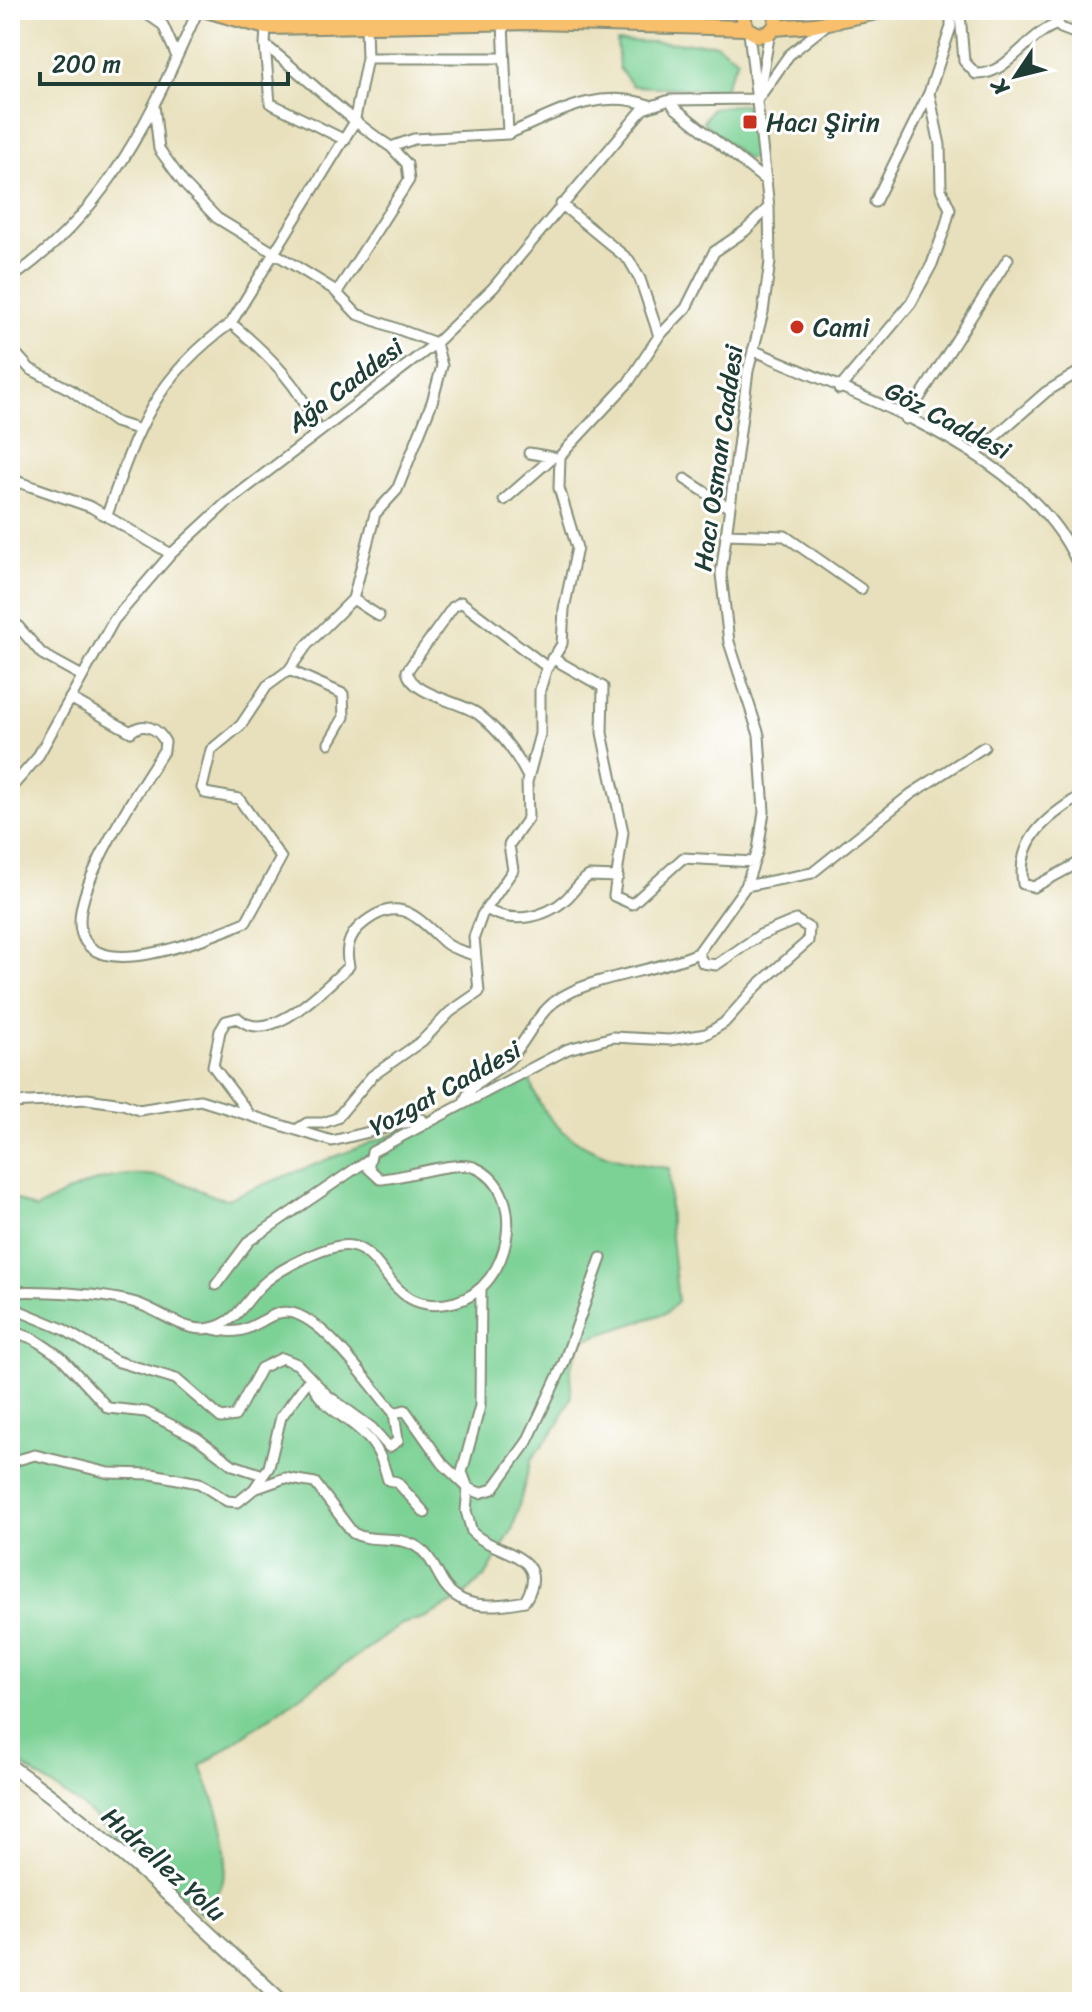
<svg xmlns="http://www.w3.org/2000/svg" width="1092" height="2012" font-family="Sriracha,sans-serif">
<rect width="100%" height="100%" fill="#fff"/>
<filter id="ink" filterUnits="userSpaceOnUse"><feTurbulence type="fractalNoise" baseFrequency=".0125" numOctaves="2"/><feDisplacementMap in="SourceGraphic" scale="16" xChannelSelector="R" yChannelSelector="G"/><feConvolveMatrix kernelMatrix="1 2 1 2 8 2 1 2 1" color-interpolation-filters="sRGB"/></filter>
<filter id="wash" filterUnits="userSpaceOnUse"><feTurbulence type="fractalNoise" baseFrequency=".006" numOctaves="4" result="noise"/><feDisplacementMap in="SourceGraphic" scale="32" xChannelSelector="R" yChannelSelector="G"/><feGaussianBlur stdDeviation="1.8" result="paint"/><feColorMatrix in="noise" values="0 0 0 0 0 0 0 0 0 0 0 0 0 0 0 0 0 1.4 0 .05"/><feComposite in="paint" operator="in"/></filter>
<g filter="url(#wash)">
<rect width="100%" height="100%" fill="#e8e0bc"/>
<path fill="#7bd195" stroke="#4d8764" stroke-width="2" d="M617 41 716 44 738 59 723 90 633 86 619 68Z
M744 104 753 113 755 157 746 159 703 122 712 108Z
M530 1080C549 1143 609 1162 669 1168L670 1228 678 1301 666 1313 583 1340 571 1366V1397L559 1424 531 1460 513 1528 487 1574 459 1600 426 1617 402 1624 201 1766C219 1816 248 1870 201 1913L83 1807 10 1757 12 1197 36 1209C78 1184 125 1165 174 1180 193 1185 207 1196 227 1199Z"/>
</g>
<g filter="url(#ink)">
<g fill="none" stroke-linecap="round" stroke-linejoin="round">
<g stroke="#848e78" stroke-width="13">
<path id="minor" d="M141 10 163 25 177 57
M1049 10 1061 28 1082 36
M951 11 960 14 964 61 976 74C1007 76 1028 33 1058 24
M266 27 265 45C308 78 345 117 391 147L414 139 508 134 503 23
M265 45 270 103 345 140
M367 58H501
M760 88 770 32
M929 93 951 27V10
M758 99 789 55 825 26
M670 100 675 108 766 181
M154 105 159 149 185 185 217 218 333 289 357 314 436 343 442 366 432 402 397 490 375 514 353 599 307 645 289 670 343 694 344 717 329 743
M508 134C555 114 598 87 649 105
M561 204 629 260 640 279 659 336
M10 279C109 211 151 116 198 10
M337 292 409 180 407 164 391 147
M10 347 30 369 71 390 115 422 137 429
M753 350C861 398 1040 454 1082 575
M839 389 911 303 932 264 945 228 950 209 941 189 940 145 929 93 875 202
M906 419 1008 259
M319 432C300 385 270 356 231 323L354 123 367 58 366 26
M529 453 552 457
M975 454 1046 392 1082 370
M10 479 91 507 171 554
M685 479 728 507
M504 500 553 457
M107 515C137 430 154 378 231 323
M725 534 785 536 861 589
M353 599 379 616
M10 617 42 654 82 676
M552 658 603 687 602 733 623 832 614 896 632 904 683 858 754 862
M70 698 131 732C143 721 158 728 165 742L164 750C140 787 80 877 80 921 80 993 215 935 246 922L281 858 239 799 205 793 202 788 211 750 241 725 267 686 289 670
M528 777C516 753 500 731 478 714 460 701 411 695 407 671L453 607 461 602 547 667
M10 789 37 758 114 620 171 554 225 504 436 343 493 288 643 109 670 100 758 99
M1082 795C1048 816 1016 839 1023 884L1034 887 1082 861
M746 886 812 873 911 794 984 747
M486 909C511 924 544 919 566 899 574 892 579 882 589 876L618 877
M465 1100C473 1080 494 1074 509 1060 526 1042 535 1017 554 1002 590 975 654 973 698 953
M10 1103 87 1099 123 1104 139 1110 200 1100 332 1141 422 1119
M250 1115 213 1066 220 1031 226 1021 238 1018C270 1048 325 987 349 966 345 950 348 937 360 926 398 893 416 916 444 942 451 949 464 951 473 955
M296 1130 307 1123H323L337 1118 372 1076 422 1041 450 1012 479 992 474 937 482 915 513 870 509 845 528 818 527 782 540 734V690L546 670 562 644 564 609 577 548 559 488 560 456 628 383 659 336 686 308 714 252 745 231 769 207
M216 1285 249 1241 368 1160
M481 1288 480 1406 462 1472 468 1488 480 1493 493 1489 527 1442 563 1365 601 1258
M10 1292C41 1290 107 1294 136 1303 162 1311 187 1336 215 1327 239 1320 247 1298 264 1283 280 1269 330 1242 351 1246 389 1253 389 1319 455 1302 511 1288 529 1192 476 1168 456 1159 404 1178 380 1179L368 1168 372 1152 568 1049 613 1037 670 1040 706 1034 724 1023 758 985 808 941 809 928 796 920 760 935 716 965 703 963 698 953 746 886 758 850 764 812 759 735 729 642 721 574 748 371 763 312 770 262 769 207 749 32
M10 1307 63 1329 116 1361 176 1379 221 1418 235 1416 261 1368 282 1358 297 1364 327 1395 372 1428 389 1447 398 1441 394 1413 405 1410 443 1464 468 1488 466 1511 472 1532C492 1554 554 1553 525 1601 495 1607 458 1611 441 1579 433 1565 429 1553 414 1545 394 1535 371 1543 353 1533L315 1483 285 1478 254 1489
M213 1329C244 1337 251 1325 276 1314 313 1298 372 1389 394 1413
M10 1330 34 1339 61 1357 108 1408 146 1412 197 1438 233 1465 263 1475
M313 1385C323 1409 348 1417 366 1436 379 1449 383 1463 388 1480L397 1482 425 1513
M10 1462 35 1455 109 1473 152 1474 199 1483 227 1501 238 1502 254 1489 269 1467 281 1417 310 1378"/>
</g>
<g stroke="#848e78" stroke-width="16">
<path id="tertiary" d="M10 1766C109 1835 195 1920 283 2002"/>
</g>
<g stroke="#848e78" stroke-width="18">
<path id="primary" d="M206 10 266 27 535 22 745 28
M279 10 298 13 448 10
M743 10 745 28 759 35 769 33 776 26 777 10
M774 28 814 25 887 10"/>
</g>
<use href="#minor" stroke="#fff" stroke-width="9"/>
<use href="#tertiary" stroke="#fff" stroke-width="12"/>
<use href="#primary" stroke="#f8bf6c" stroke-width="14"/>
</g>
</g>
<g fill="#c8321e" stroke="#fff" stroke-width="3">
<rect x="742" y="114" width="16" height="16" rx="4"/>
<circle cx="797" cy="327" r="8"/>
</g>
<g text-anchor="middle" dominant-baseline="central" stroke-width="6" stroke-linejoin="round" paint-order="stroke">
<g font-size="26" fill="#1f3d34" stroke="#fff" text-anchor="start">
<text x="766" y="122">Hacı Şirin</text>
<text x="813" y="327">Cami</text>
</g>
<g font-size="26" fill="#1f3d34" stroke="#fff">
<text transform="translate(345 385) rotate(-37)">Ağa Caddesi</text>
<text transform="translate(948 420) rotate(28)">Göz Caddesi</text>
<text transform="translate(718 458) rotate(-82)">Hacı Osman Caddesi</text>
<text transform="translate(445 1088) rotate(-29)">Yozgat Caddesi</text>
<text transform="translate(164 1864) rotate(42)">Hıdrellez Yolu</text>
</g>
</g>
<rect width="1092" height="2012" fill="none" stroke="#fff" stroke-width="40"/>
<g transform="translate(1016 76) rotate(235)" stroke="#ffffff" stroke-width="6" paint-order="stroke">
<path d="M0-6L14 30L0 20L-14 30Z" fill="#1f3d34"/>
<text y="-12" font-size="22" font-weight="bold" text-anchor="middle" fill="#1f3d34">K</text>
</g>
<path d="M40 72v12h248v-12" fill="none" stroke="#1f3d34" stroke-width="4"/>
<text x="52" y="72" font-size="24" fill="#1f3d34" stroke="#ffffff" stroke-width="6" paint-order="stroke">200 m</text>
</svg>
